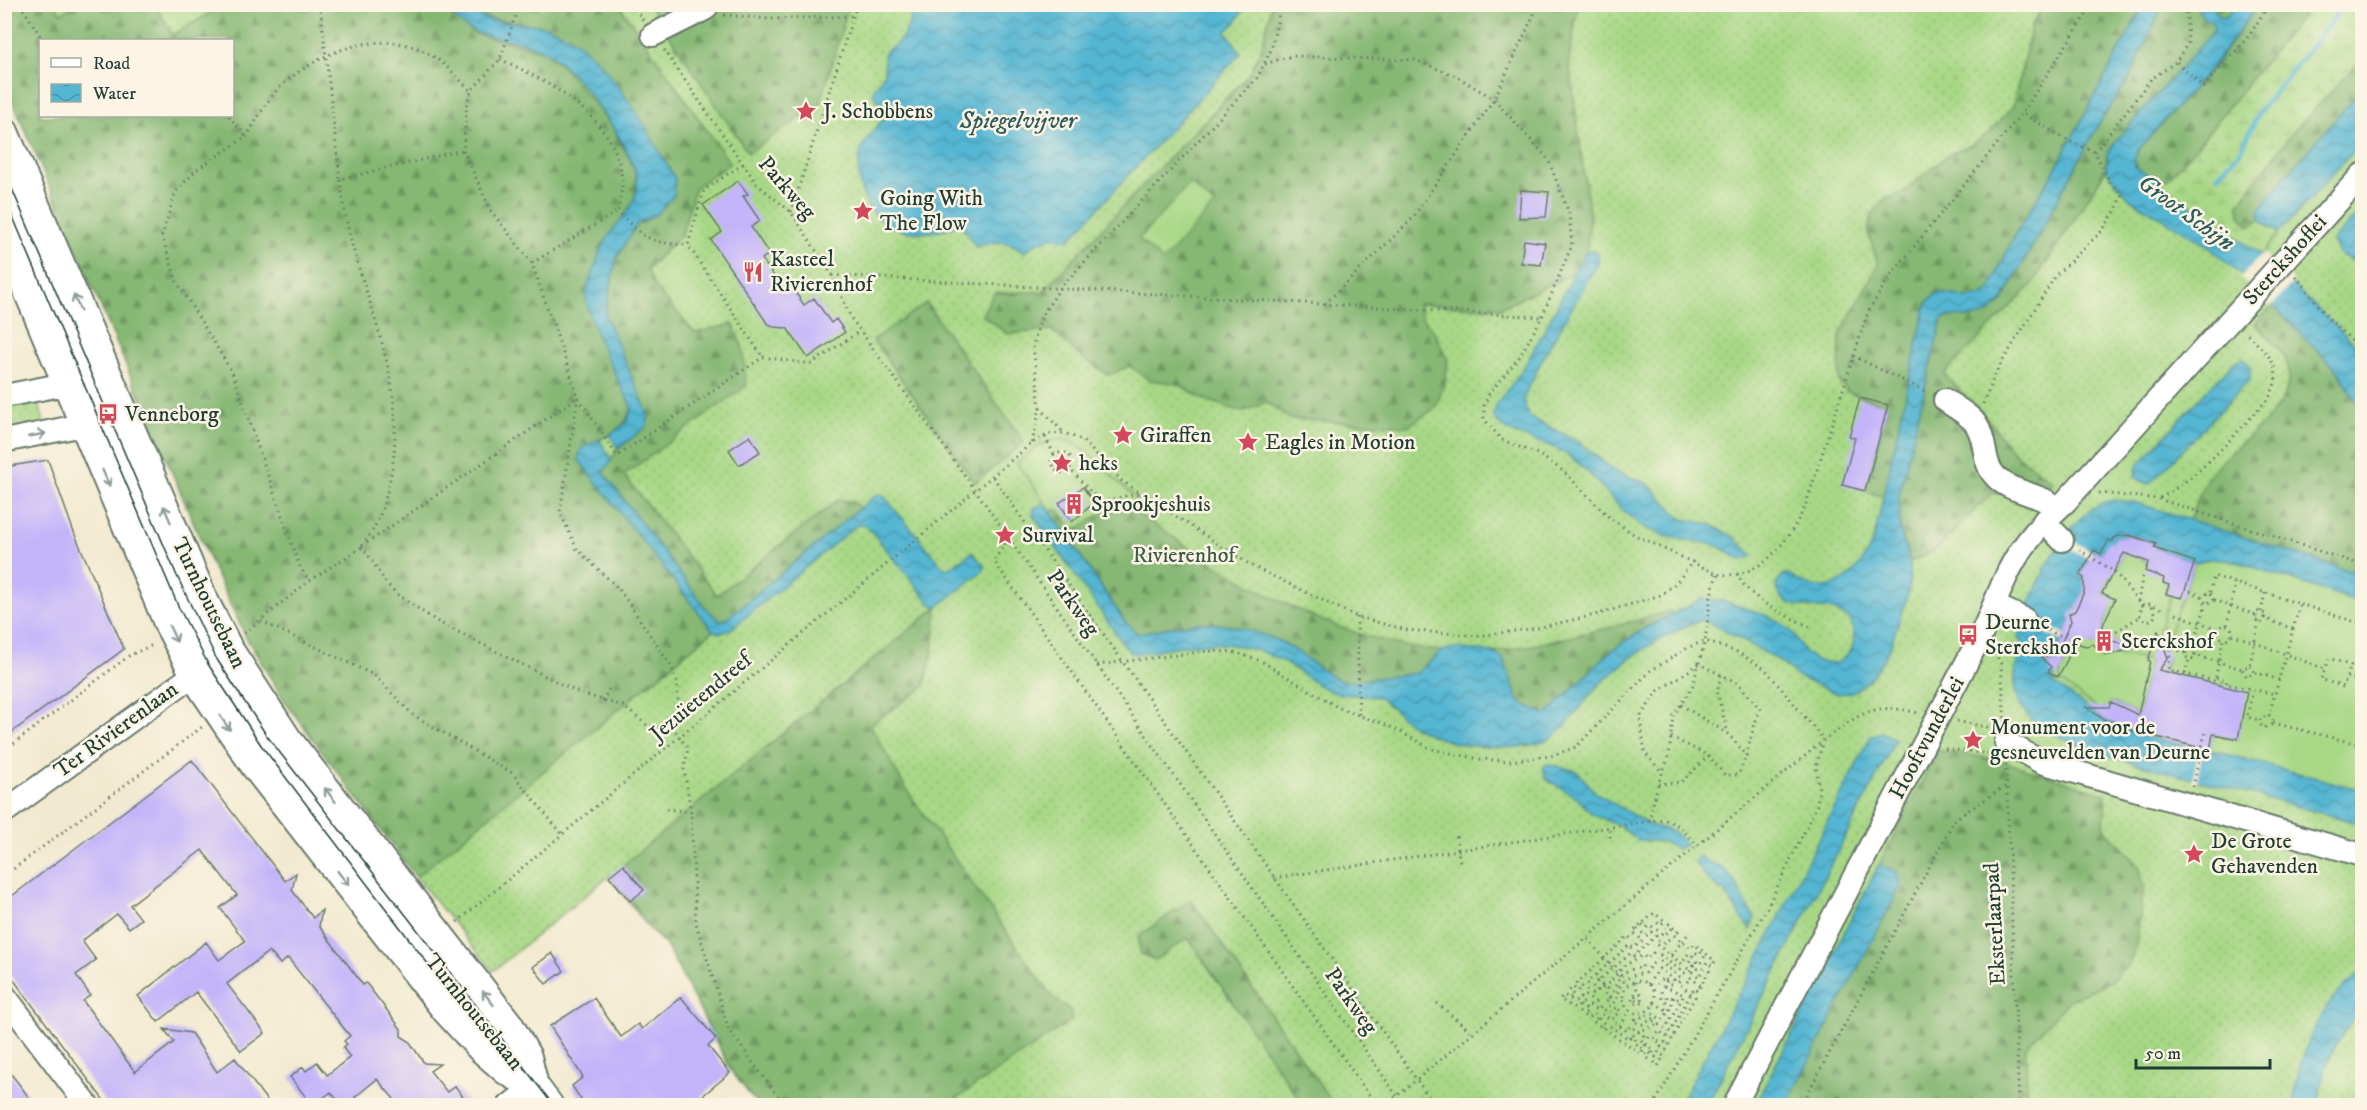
<svg xmlns="http://www.w3.org/2000/svg" width="2367" height="1110" font-family="'IM FELL DW Pica',serif">
<defs>
<pattern id="grass-dots" width="8" height="8" patternUnits="userSpaceOnUse" patternTransform="scale(1.5)"><rect width="8" height="8" fill="#a8d886"/><path d="M2 2h.1M6 6h.1" fill="none" stroke="#90ba74" stroke-width="1.8" stroke-linecap="round"/></pattern>
<pattern id="forest-firs" width="22" height="20" patternUnits="userSpaceOnUse" patternTransform="scale(1.5)"><rect width="22" height="20" fill="#86b873"/><path d="M5 1l3.5 6h-7zM16 11l3.5 6h-7z" fill="#6d975f"/></pattern>
<pattern id="wetland-marsh" width="20" height="14" patternUnits="userSpaceOnUse" patternTransform="scale(1.5)"><rect width="20" height="14" fill="#a8d886"/><path d="M1 5h8M5 5V1M11 12h8M15 12V8" fill="none" stroke="#90ba74"/></pattern>
<pattern id="water-waves" width="16" height="10" patternUnits="userSpaceOnUse" patternTransform="scale(1.5)"><rect width="16" height="10" fill="#54b6d3"/><path d="M0 5q4-4 8 0t8 0" fill="none" stroke="#4595ac"/></pattern>
</defs>
<rect width="100%" height="100%" fill="#fcf5e5"/>
<filter id="ink" filterUnits="userSpaceOnUse"><feTurbulence type="fractalNoise" baseFrequency=".0167" numOctaves="2"/><feDisplacementMap in="SourceGraphic" scale="12" xChannelSelector="R" yChannelSelector="G"/><feConvolveMatrix kernelMatrix="1 2 1 2 8 2 1 2 1" color-interpolation-filters="sRGB"/></filter>
<filter id="wash" filterUnits="userSpaceOnUse"><feTurbulence type="fractalNoise" baseFrequency=".008" numOctaves="4" result="noise"/><feDisplacementMap in="SourceGraphic" scale="24" xChannelSelector="R" yChannelSelector="G"/><feGaussianBlur stdDeviation="1.35" result="paint"/><feColorMatrix in="noise" values="0 0 0 0 0 0 0 0 0 0 0 0 0 0 0 0 0 1.4 0 .05"/><feComposite in="paint" operator="in"/></filter>
<g filter="url(#wash)">
<rect width="100%" height="100%" fill="#f2ead0"/>
<path fill="url(#grass-dots)" stroke="#648a5d" stroke-width="1.5" fill-rule="evenodd" d="M4 5H2362V1105H758L732 1072 666 945 648 927 609 876 493 971 416 877 286 703 247 639 214 570 5 83ZM40 40H232V116H40Z
M38 400 44 423 5 431V407Z"/>
<path fill="url(#forest-firs)" stroke="#527a54" stroke-width="1.5" fill-rule="evenodd" d="M4 5H55L61 13 76 5H155L173 35 224 5H447L450 11 473 33 545 51 563 67 612 126 635 170 637 185 632 208 621 223 598 333 632 408C623 433 603 437 581 449L713 631 416 877 286 703 247 639 214 570 5 83ZM40 40H232V116H40Z
M466 5H619L730 163 695 188 682 234 647 269 654 286 695 333 733 324 743 349 746 386 624 475 717 595 838 500 853 501 860 508 726 619 720 621 705 607 603 472 618 449 646 427 605 315 616 259 637 224 643 223 674 195 550 28 477 16Z
M649 5H849L820 104 748 153Z
M1272 5H1578L1569 61 1590 218 1587 251 1574 273 1500 308 1418 304 1423 319 1434 332 1448 360 1445 383 1435 408 1408 426 1290 419 1267 402 1242 412 1200 398 1179 384 1150 380 1129 366 1109 375 1082 358 1052 330 1008 334 982 315 994 293 1042 292 1250 73 1262 47Z
M2044 5H2144L2053 173 2014 236 1990 289 1982 296 1968 298 1938 292 1926 304 1884 497 1865 491 1888 406 1848 392 1839 382 1840 335 1878 265 1868 232 1872 215 1884 200 1904 192 1949 154 1971 145 1991 131 2013 106 2032 24Z
M2163 5H2196L2201 15 2214 25 2213 32 2115 142 2106 159V170L2032 285 1944 374 1990 422 2013 452 2053 482 2037 496 1992 493 1934 551 1910 562 1900 531 1899 495 1942 319 2002 302 2100 122 2129 79Z
M2213 5H2236L2226 18 2219 16Z
M2258 5H2311L2190 155 2167 180 2156 181 2138 169 2134 160 2139 149 2213 67Z
M2362 59V109L2267 215 2251 227 2240 216 2239 203 2290 135Z
M926 303 1024 442 975 483 873 340Z
M2273 305 2339 372 2362 411V575L2189 520C2195 507 2199 493 2205 482 2225 445 2308 409 2285 358 2279 346 2264 334 2255 324Z
M1129 507C1223 572 1327 641 1442 651L1417 673 1345 682C1324 676 1307 656 1287 645 1265 633 1231 624 1206 623 1183 623 1160 630 1137 633L1125 622 1050 510H1058L1071 527 1079 528 1102 512Z
M937 607 933 651 924 687 870 725 906 789 1052 997 1071 1011 1072 1020 947 1105H758L732 1072 666 945 648 927 630 901 643 890 623 865Z
M1670 611 1674 614 1645 628 1612 650 1546 715 1519 702 1503 658 1492 652C1553 643 1611 628 1670 611Z
M1938 750 1999 760 2106 794 2104 828 2139 865 2144 887 2136 945 2128 965 2113 980 2070 1000 2026 1047 2027 1105 1755 1106Z
M1191 900 1334 1105H1303L1188 938 1155 960 1140 954 1139 936Z"/>
<path fill="url(#wetland-marsh)" stroke="#648a5d" stroke-width="1.5" d="M2311 5H2362V59L2290 135 2239 203 2240 216 2250 227 2260 219 2279 233 2261 255 2156 181 2167 180 2190 155Z"/>
<path fill="#a8d886" stroke="#648a5d" stroke-width="1.5" d="M1190 183 1214 205 1163 261 1139 239Z
M1063 439C1094 450 1110 479 1136 497L1129 507 1103 512 1079 528 1071 527 1058 510H1050L1017 463C1032 450 1043 440 1063 439Z
M2124 553 2148 562 2164 578 2163 583 2169 585 2166 594 2171 595 2152 650 2113 641 2102 628 2114 599 2102 593Z
M2215 558 2241 563 2362 603V790L2210 750 2213 734 2238 739 2223 687 2224 682 2221 687 2163 671 2168 658 2166 654 2162 653 2195 562Z
M2079 638 2103 649 2101 652 2106 656 2111 653 2150 661 2138 715 2111 702 2107 710 2104 707 2098 709 2060 681 2061 668H2063Z"/>
<path fill="url(#water-waves)" stroke="#3a7a84" stroke-width="1.5" d="M937 4H1246V5L1235 23 1226 31 1241 53 1069 240C1052 234 1037 240 1024 252 1009 239 993 241 976 247L960 223C921 243 871 233 860 185 858 173 857 160 862 148 868 135 878 125 888 115L872 93 884 74V52C900 44 908 33 911 15Z
M447 5H466C481 29 528 19 551 28 560 32 572 38 579 44 618 75 651 136 675 179L674 195 657 214 637 224 616 259 605 315 649 416 646 427 618 449 610 435 627 422 632 408C619 382 589 326 586 298 585 290 590 280 593 272 597 262 599 251 605 242 618 218 645 203 635 170 625 139 574 67 545 51 512 33 464 45 447 5Z
M2144 5H2163L2129 79 2100 122 2004 298C1983 330 1956 310 1942 319L1899 495 1900 531 1910 562 1909 591 1888 653 1869 680 1853 692 1838 694 1798 677 1778 660 1718 627 1701 620C1663 635 1627 657 1598 686 1581 703 1565 736 1540 743 1502 753 1446 747 1412 725 1401 718 1392 706 1381 699 1374 694 1347 696 1337 693 1316 688 1300 670 1282 661 1230 634 1190 644 1136 654L1129 652 1033 515 1034 508 1042 504 1048 507 1125 622 1137 633C1160 630 1183 623 1206 623 1231 624 1265 633 1287 645 1307 656 1324 676 1345 682L1417 673 1442 651 1453 648 1491 652 1503 658 1519 702 1546 715 1612 650 1645 628 1702 599 1723 601 1755 611 1778 621 1793 633 1805 652 1816 661 1837 663C1856 650 1857 640 1850 619 1844 616 1839 612 1833 610 1812 604 1782 614 1776 585L1783 575 1789 574C1828 607 1863 573 1875 534L1926 304 1938 292 1968 298 1982 296 1990 289 2014 236 2053 173Z
M2196 5H2213L2219 16 2225 18 2236 5H2258L2212 67 2139 149 2134 160 2135 166 2261 255 2353 342 2362 354V411L2339 372 2242 275 2205 244 2129 198 2106 170 2107 154 2115 142 2213 32 2214 25 2201 15Z
M2362 89V142L2279 233 2260 219 2259 211 2283 179Z
M2362 209V250L2352 260 2340 255 2333 241Z
M1594 250 1598 254V263L1544 356 1523 400 1528 415 1535 420 1576 440 1615 471 1648 484 1682 519 1710 524 1734 537 1753 556 1742 560C1733 556 1723 548 1714 545 1691 539 1670 541 1648 529 1611 510 1598 470 1557 449 1543 442 1490 431 1494 413 1497 399 1512 386 1519 375 1543 336 1562 295 1584 255L1587 251Z
M2243 359 2250 365V379L2155 479 2147 484 2135 477 2137 466 2234 362Z
M599 439 612 460 603 472 705 607 720 621 726 619 877 494 883 495 944 568 948 569 972 552 984 565V570L937 607 931 604 872 532 865 525H857L731 629 722 633 713 631 578 459 581 449Z
M2115 500 2134 502 2362 575V603L2241 563 2215 558 2195 562 2154 548 2156 543 2129 535 2116 537 2101 554 2093 550 2080 575 2088 584 2075 613 2070 614 2072 619 2055 656H2050L2047 660 2055 669 2054 683 2103 719 2136 734 2209 750 2208 754 2210 750 2362 790V824L2100 754 2049 732 2030 719 2018 701 2015 689V672L2022 640 2018 639C2029 597 2067 505 2115 500Z
M1881 732 1896 739 1707 1105H1679L1762 951 1871 736Z
M1547 764 1577 771 1596 793 1649 825 1673 831 1686 844 1677 849 1663 842 1638 840 1619 826 1592 814 1576 797 1546 779 1543 768Z
M1700 856C1708 864 1720 865 1728 873 1741 886 1743 905 1755 918L1750 930 1725 893 1709 881 1694 862Z
M1879 865 1896 871 1902 884 1786 1105H1755Z
M2362 972V1010C2337 1036 2320 1069 2319 1105H2293C2298 1055 2319 1002 2362 972Z"/>
<path fill="#f2ead0" d="M2263 253 2294 281 2271 307 2240 278Z
M2066 537 2093 552 2089 559 2061 544Z
M2027 616 2065 634 2062 641 2025 625Z
M2200 745H2204L2196 783 2192 782Z"/>
<g fill="none" stroke-linecap="round" stroke-linejoin="round">
<path stroke="#54b6d3" stroke-width="5" d="M2218 176 2241 151 2259 112 2345 4"/>
</g>
<g id="blocks">
<path fill="#c3b4fa" d="M738 181 748 194 743 196 760 221 751 227 769 254 762 259 779 284 786 279 804 305 814 298 831 323 836 319 845 332 808 358 787 328 774 327 767 323 711 240 722 232 703 205Z
M1521 190 1549 192 1546 217 1519 218Z
M1524 240 1545 243 1541 265 1521 263Z
M1860 398 1888 405 1865 491 1842 485 1855 438 1849 436Z
M750 436 760 452 739 465 729 450Z
M48 460 73 530 124 649 4 738V467Z
M1083 487 1094 503 1072 522 1059 503Z
M2129 535 2156 544 2154 548 2195 562 2182 598 2166 594 2169 585 2163 583 2164 578 2145 571 2148 562 2124 553 2102 593 2115 599 2102 627 2113 641 2138 647 2106 656 2093 644 2086 646 2076 643 2058 677 2048 672 2051 667 2041 658 2056 655 2071 621 2069 614 2075 611 2084 592V578L2080 575 2094 550 2101 554 2109 540 2112 542 2115 537Z
M2158 631 2168 658 2159 670 2247 692 2238 739 2213 734 2210 750 2136 732 2103 719 2086 707H2109L2111 702 2138 715 2150 661 2148 660Z
M192 760 285 881 296 873 292 890 313 918 322 910 319 926 363 985 366 983 389 1013 401 1029V1036L409 1041 424 1063 440 1064 430 1071 447 1092 455 1086 470 1106H400L377 1079 355 1097 362 1106H342L331 1092 313 1106 290 1077 303 1067 306 1071 317 1062 327 1075 350 1057 343 1048 347 1044 344 1041 350 1036 288 958 280 964 269 951 227 984 265 1033 241 1051 196 992 158 1022 138 996 206 942 219 960 245 941 220 908 237 895 202 850 130 905 141 919 129 928 117 914 82 941 96 960 76 975 90 995 83 1001 135 1072 174 1042 164 1029 191 1033 217 1072 235 1058 271 1106H108L4 967V902Z
M623 865 644 890 630 901 609 876Z
M552 953 564 971 546 984 533 967Z
M681 997 716 1039 708 1046 730 1073 690 1106H585L572 1086 583 1077 550 1026 594 998 621 1037 638 1024 642 1029Z
M4 1065 22 1088 35 1106H4Z"/>
</g>
</g>
<g filter="url(#ink)">
<use href="#blocks" fill-opacity="0" stroke="#697a6b" stroke-width="1.5"/>
<g fill="none" stroke-linecap="round" stroke-linejoin="round">
<g stroke="#697a6b" stroke-width="26">
<path id="minor" d="M653 35 705 9 708 4
M4 183 152 530 212 661 264 740 422 948 534 1086 509 1106
M4 396 66 384
M1945 400C1954 407 1972 416 1977 426 1987 442 1982 463 1996 477 2012 494 2040 492 2057 509
M4 441 83 425
M2044 521 2062 540
M1996 606 2024 619
M2006 742 2041 762 2362 855
M4 812 207 665
M4 995 88 1106
M1734 1106 1979 639C1989 619 1996 599 2005 579 2018 549 2041 523 2065 502L2362 175"/>
</g>
<g stroke="#697a6b" stroke-width="32">
<path id="major" d="M4 132 204 601 229 650 287 739 509 1025 527 1057 534 1086
M4 234 169 625 200 684 256 767 446 1010 481 1048 506 1070 534 1086 549 1106"/>
</g>
<path stroke="#697a6b" stroke-width="3" stroke-dasharray="1.5 4.5" stroke-linecap="butt" d="M20 4 43 40
M320 4 340 179
M632 4 643 20
M724 15 770 19 853 16
M664 50 757 184 791 212 832 275 851 318 976 491 1404 1106
M500 59C549 82 617 117 622 179 623 189 619 201 618 211 643 239 650 243 688 245
M2177 62 2203 87 2249 36 2269 4
M1265 64 1291 56 1415 60 1456 76 1494 99 1548 159 1569 213 1572 245 1542 317 1520 356 1489 394 1484 406V419L1502 440 1538 454 1563 471 1610 518 1635 535 1717 574C1761 581 1788 541 1805 507L1868 312 1888 279 2022 113 2093 4
M229 116 246 137 196 170 175 193 162 236 177 282 232 372 299 565 309 581
M246 137C256 122 266 101 279 88 315 54 377 27 426 52 443 61 457 77 471 91
M463 150 491 211 532 263 578 397 617 456 763 357 811 364 860 331
M2095 152 2151 79 2176 62 2188 43 2186 4
M743 164 704 190 688 245 762 356
M791 212 857 4
M532 263 618 211
M832 275 1542 317
M2296 276 2328 318 2353 342H2362
M1325 304 1412 219 1494 99 1539 4
M1853 356 1927 392
M578 397 560 512 577 549 619 589 671 666 677 681 678 701 675 716 670 723 688 749 684 769 691 812 696 923 729 1030 785 1106
M1983 404 1996 372 2056 275 2102 231 2116 210 2122 194 2110 182 2095 152 2065 139 2022 113
M1040 408 1064 433
M1045 437 1054 454 1064 452 1071 457 1070 469 1100 502 1139 493
M1032 443 1040 408 1033 345 1042 315 1061 287 1257 78 1271 50 1281 4
M1054 454 1051 460 1055 470 1060 473 1070 469
M993 477 1435 1106
M2099 493 2159 499 2362 565
M2160 498C2203 475 2235 433 2269 398 2286 366 2268 355 2246 333
M1008 538 994 561 1377 1106
M367 543 578 397
M362 546C378 526 385 504 390 479 409 389 371 318 349 233 345 216 343 197 340 179L463 150 467 103 471 91 500 59 520 4
M362 546 387 584 398 595 438 622 579 693 623 706 648 726 661 728 670 723
M2079 550 2115 572 2142 606
M1737 574C1749 600 1786 616 1811 627
M2190 591 2202 596
M2210 592 2214 576 2300 604 2269 715 2273 719V724L2263 728 2260 724V719L2269 715
M2214 600 2210 592 2202 596 2206 604 2214 600 2256 615
M2138 602 2143 573
M2300 604 2362 624
M2152 606 2156 615 2152 620 2145 621 2139 614 2143 605 2149 604 2165 610
M2261 612 2265 592
M2176 614 2218 629
M1357 617 1359 717
M2264 618 2266 614 2257 611 2255 620 2263 623 2264 618 2293 629
M261 621 374 675 413 715 512 773 562 834
M2218 632a7 7 0 1 1 14 0a7 7 0 1 1-14 0Z
M2227 625 2235 583
M2042 628 2064 637
M244 633 309 581 362 547
M2111 634 2140 617
M2232 634 2325 669 2321 679 2343 687 2351 666 2329 658 2325 669
M2192 650 2206 604
M1995 652 2001 664 2005 724
M2186 653 2170 648 2169 670 2215 681 2223 640
M2195 655 2194 660 2185 657 2187 648 2196 651 2195 655 2242 669
M1097 665 1208 651 1234 652 1261 661 1339 708 1389 726 1432 749 1479 759 1509 761 1551 756 1576 747 1650 671 1689 647 1705 641 1737 652 1765 669 1824 740
M2250 665 2254 672 2247 677 2242 669 2250 665 2259 621
M2255 672 2279 680
M2185 674 2189 659
M1721 675 1717 692 1728 733
M2347 677 2362 682
M2216 678 2227 681 2226 684 2275 694
M2253 690 2247 717 2259 720
M603 701 609 689
M1681 705 1728 734 1748 757
M1957 721 1992 728
M2273 723 2362 745
M1671 737 1709 756
M1945 749 1992 754
M4 751 130 655 155 644
M2006 764 2019 1106
M1658 784 1681 782 1709 756 1725 775H1738C1749 754 1751 731 1760 709L1738 683 1699 664 1658 691 1640 717 1645 753 1662 772
M2193 787 2205 733
M666 809 691 812
M1649 821 1658 784 1669 756 1673 716 1692 688 1705 641 1711 595 1717 574
M1609 830 1611 841
M1456 836 1460 862
M4 876 202 727
M1274 878 1664 819 1679 826 1698 846
M457 922 1032 443 1049 434 1064 433 1082 440 1122 481 1252 566 1357 617 1407 630 1478 636 1537 628 1595 615 1661 595 1677 582 1693 561
M1642 925 1646 928 1650 925 1664 935 1673 928
M1588 939 1624 981
M1669 939 1664 943 1660 940 1656 944 1682 964 1688 954 1692 957
M1671 955 1689 933
M1698 969 1689 962 1695 952 1699 955 1702 950
M1690 971 1696 961 1700 964 1706 954
M1591 979 1587 983 1600 991 1604 987
M1601 979 1596 975 1629 945 1633 948 1643 941 1633 932 1654 913 1665 921 1660 925 1654 920
M1667 981 1661 990 1662 999 1667 1002V996L1681 1000
M1623 997a16 16 0 1 1 32 0a16 16 0 1 1-32 0Z
M1635 982 1637 990 1632 999 1637 1004 1644 1001
M1687 982 1690 977 1701 986
M1648 984 1659 969 1674 980 1671 984 1663 978 1657 984
M1602 986 1609 983 1624 966 1643 955 1647 959 1653 953 1650 950
M1664 986 1684 995 1668 1024 1673 1027 1694 988 1698 991 1709 971 1705 968
M1597 990 1592 994 1577 983 1628 936 1634 941
M1635.5 997a3.5 3.5 0 1 1 7 0a3.5 3.5 0 1 1-7 0Z
M1570 998 1574 995 1569 991 1573 987 1578 991 1582 988
M1580 998 1584 1002 1575 1009 1560 999 1564 995 1575 1002 1584 995 1595 1002 1599 999
M1610 998 1605 995 1607 989 1597 982 1631 953 1634 956 1656 936 1651 932 1646 936 1637 929
M1437 1003 1473 1033
M1654 1003 1669 1011
M1580 1005 1588 1011 1584 1015
M1610 1006 1606 1002C1620 988 1613 969 1642 968L1643 962
M1585 1009 1589 1005 1597 1010 1601 1007 1605 1010 1617 1000C1616 984 1629 973 1644 974L1660 955 1684 973 1687 968 1699 977 1707 962 1712 966 1715 961 1694 944 1691 948 1674 935 1678 931 1669 924 1665 928
M1579 1012 1588 1018 1593 1014 1605 1024 1602 1027
M1602 1014 1611 1020 1620 1011 1617 1007 1610 1012
M1597 1018 1593 1021 1641 1054 1646 1044
M1635 1019 1653 1014 1662 1020 1669 1011 1674 997
M1635 1019 1633 1021 1642 1024 1657 1017
M1654 1021 1675 1035
M1615 1023 1627 1031 1630 1026 1648 1038 1651 1033
M1610 1026 1629 1039 1632 1034 1636 1037 1634 1042 1643 1049
M1620 1026 1630 1010
M1638 1032 1658 1024
M1644 1035 1641 1040 1654 1050 1652 1054
M1659 1042 1654 1039 1659 1031 1667 1037 1665 1042 1669 1045
M1649 1059 1645 1056 1648 1052 1656 1057 1661 1047 1666 1050 1695 997 1678 983 1681 978 1657 959
M1654 1062 1658 1066 1664 1056 1659 1053
M1385 1106 1824 740C1860 714 1872 701 1918 713
M1653 1106 1767 908 1817 805 1819 789 1816 766 1823 741
M1801 1106 1955 819 2006 786"/>
<use href="#minor" stroke="#fff" stroke-width="22"/>
<use href="#major" stroke="#fff" stroke-width="28"/>
<path stroke="#1f3d34" stroke-width="1.5" d="M4 170 177 576 216 658 267 736 554 1106
M4 196 179 608 208 664 261 745 425 960 504 1055"/>
</g>
<defs><path id="oneway-shaft" d="M-6 0H5M1.5-3L5.5 0L1.5 3" fill="none" stroke-width="1.6" stroke-linecap="round" stroke-linejoin="round" transform="scale(1.5)"/></defs>
<g stroke="#8f9e9a">
<use href="#oneway-shaft" transform="translate(77 303) rotate(-113)"/>
<use href="#oneway-shaft" transform="translate(37 435) rotate(-11)"/>
<use href="#oneway-shaft" transform="translate(106 478) rotate(67)"/>
<use href="#oneway-shaft" transform="translate(167 514) rotate(-113)"/>
<use href="#oneway-shaft" transform="translate(173 634) rotate(65)"/>
<use href="#oneway-shaft" transform="translate(225 723) rotate(56)"/>
<use href="#oneway-shaft" transform="translate(330 795) rotate(-128)"/>
<use href="#oneway-shaft" transform="translate(343 878) rotate(52)"/>
<use href="#oneway-shaft" transform="translate(488 998) rotate(-128)"/>
</g>
</g>
<defs>
<g id="sight-bare" transform="scale(1.62)"><path d="M0-6L1.8-2.2L6-1.7L2.9 1.2L3.7 5.4L0 3.3L-3.7 5.4L-2.9 1.2L-6-1.7L-1.8-2.2Z" fill="#d1495b" stroke="#fcf5e5" stroke-width="2.5" paint-order="stroke"/></g>
<g id="restaurant-bare" transform="scale(1.62)"><path d="M-5-6h1v4h1v-4h1v4h1v-4h1v5L-1.5 .5V6h-2V.5L-5-1ZM5-6V6H3V1.5H1.5Q1.5-4 5-6Z" fill="#d1495b" stroke="#fcf5e5" stroke-width="2.5" paint-order="stroke"/></g>
<g id="bus-bare" transform="scale(1.62)"><path d="M-5-6H5V4H4V6H2V4H-2V6H-4V4H-5ZM-3.5-4V0h7V-4ZM-3.5 1.2v1.5H-2V1.2ZM2 1.2v1.5H3.5V1.2Z" fill="#d1495b" stroke="#fcf5e5" stroke-width="2.5" paint-order="stroke"/></g>
<g id="building-bare" transform="scale(1.62)"><path d="M-4-6H4V6H1V3H-1V6H-4ZM-2.5-4.3h1.7v1.8h-1.7ZM.8-4.3h1.7v1.8H.8ZM-2.5-1h1.7V.8h-1.7ZM.8-1h1.7V.8H.8Z" fill="#d1495b" stroke="#fcf5e5" stroke-width="2.5" paint-order="stroke"/></g>
</defs>
<g fill-rule="evenodd">
<use href="#sight-bare" x="806" y="111"/>
<use href="#sight-bare" x="863" y="211"/>
<use href="#restaurant-bare" x="753" y="272"/>
<use href="#bus-bare" x="108" y="414"/>
<use href="#sight-bare" x="1123" y="435"/>
<use href="#sight-bare" x="1248" y="442"/>
<use href="#sight-bare" x="1062" y="463"/>
<use href="#building-bare" x="1074" y="504"/>
<use href="#sight-bare" x="1005" y="535"/>
<use href="#bus-bare" x="1968" y="635"/>
<use href="#building-bare" x="2104" y="641"/>
<use href="#sight-bare" x="1973" y="740"/>
<use href="#sight-bare" x="2194" y="854"/>
</g>
<g text-anchor="middle" dominant-baseline="central" stroke-width="5" stroke-linejoin="round" paint-order="stroke">
<g font-size="22" fill="#1f3d34" stroke="#fcf5e5" text-anchor="start">
<text x="823" y="111">J. Schobbens</text>
<text x="880" y="198">Going With<tspan x="880" dy="25">The Flow</tspan></text>
<text x="770" y="259">Kasteel<tspan x="770" dy="25">Rivierenhof</tspan></text>
<text x="125" y="414">Venneborg</text>
<text x="1140" y="435">Giraffen</text>
<text x="1265" y="442">Eagles in Motion</text>
<text x="1079" y="463">heks</text>
<text x="1091" y="504">Sprookjeshuis</text>
<text x="1022" y="535">Survival</text>
<text x="1985" y="622">Deurne<tspan x="1985" dy="25">Sterckshof</tspan></text>
<text x="2121" y="641">Sterckshof</text>
<text x="1990" y="727">Monument voor de<tspan x="1990" dy="25">gesneuvelden van Deurne</tspan></text>
<text x="2211" y="841">De Grote<tspan x="2211" dy="25">Gehavenden</tspan></text>
</g>
<g font-size="22" fill="#1f3d34" stroke="#fcf5e5">
<text transform="translate(787 188) rotate(49)">Parkweg</text>
<text transform="translate(2285 260) rotate(-48)">Sterckshoflei</text>
<text transform="translate(209 603) rotate(64)">Turnhoutsebaan</text>
<text transform="translate(1073 603) rotate(55)">Parkweg</text>
<text transform="translate(701 697) rotate(-40)">Jezuïetendreef</text>
<text transform="translate(116 730) rotate(-36)">Ter Rivierenlaan</text>
<text transform="translate(1927 738) rotate(-62)">Hooftvunderlei</text>
<text transform="translate(1995 924) rotate(-93)">Eksterlaarpad</text>
<text transform="translate(1351 1001) rotate(55)">Parkweg</text>
<text transform="translate(474 1012) rotate(51)">Turnhoutsebaan</text>
</g>
<g font-size="22" fill="#3a5c44" stroke="#fcf5e5">
<text x="1184" y="555">Rivierenhof</text>
</g>
<g font-size="24" font-style="italic" fill="#2c5b5c" stroke="#fcf5e5">
<text x="1018" y="121">Spiegelvijver</text>
<text transform="translate(2186 213) rotate(36)">Groot Schijn</text>
</g>
</g>
<rect width="2367" height="1110" fill="none" stroke="#fcf5e5" stroke-width="24"/>
<rect x="39" y="39" width="195" height="78" fill="#fcf5e5" stroke="#a4ab9e" stroke-width="1.5"/>
<rect x="51" y="58" width="30" height="9" fill="#ffffff" stroke="#a4ab9e" stroke-width="1.5"/>
<text x="93" y="69" font-size="18" fill="#1f3d34">Road</text>
<rect x="51" y="84" width="30" height="18" fill="url(#water-waves)" stroke="#a4ab9e" stroke-width="1.5"/>
<text x="93" y="99" font-size="18" fill="#1f3d34">Water</text>
<path d="M2136 1059v9h134v-9" fill="none" stroke="#1f3d34" stroke-width="3"/>
<text x="2145" y="1059" font-size="18" fill="#1f3d34" stroke="#fcf5e5" stroke-width="4.5" paint-order="stroke">50 m</text>
</svg>
